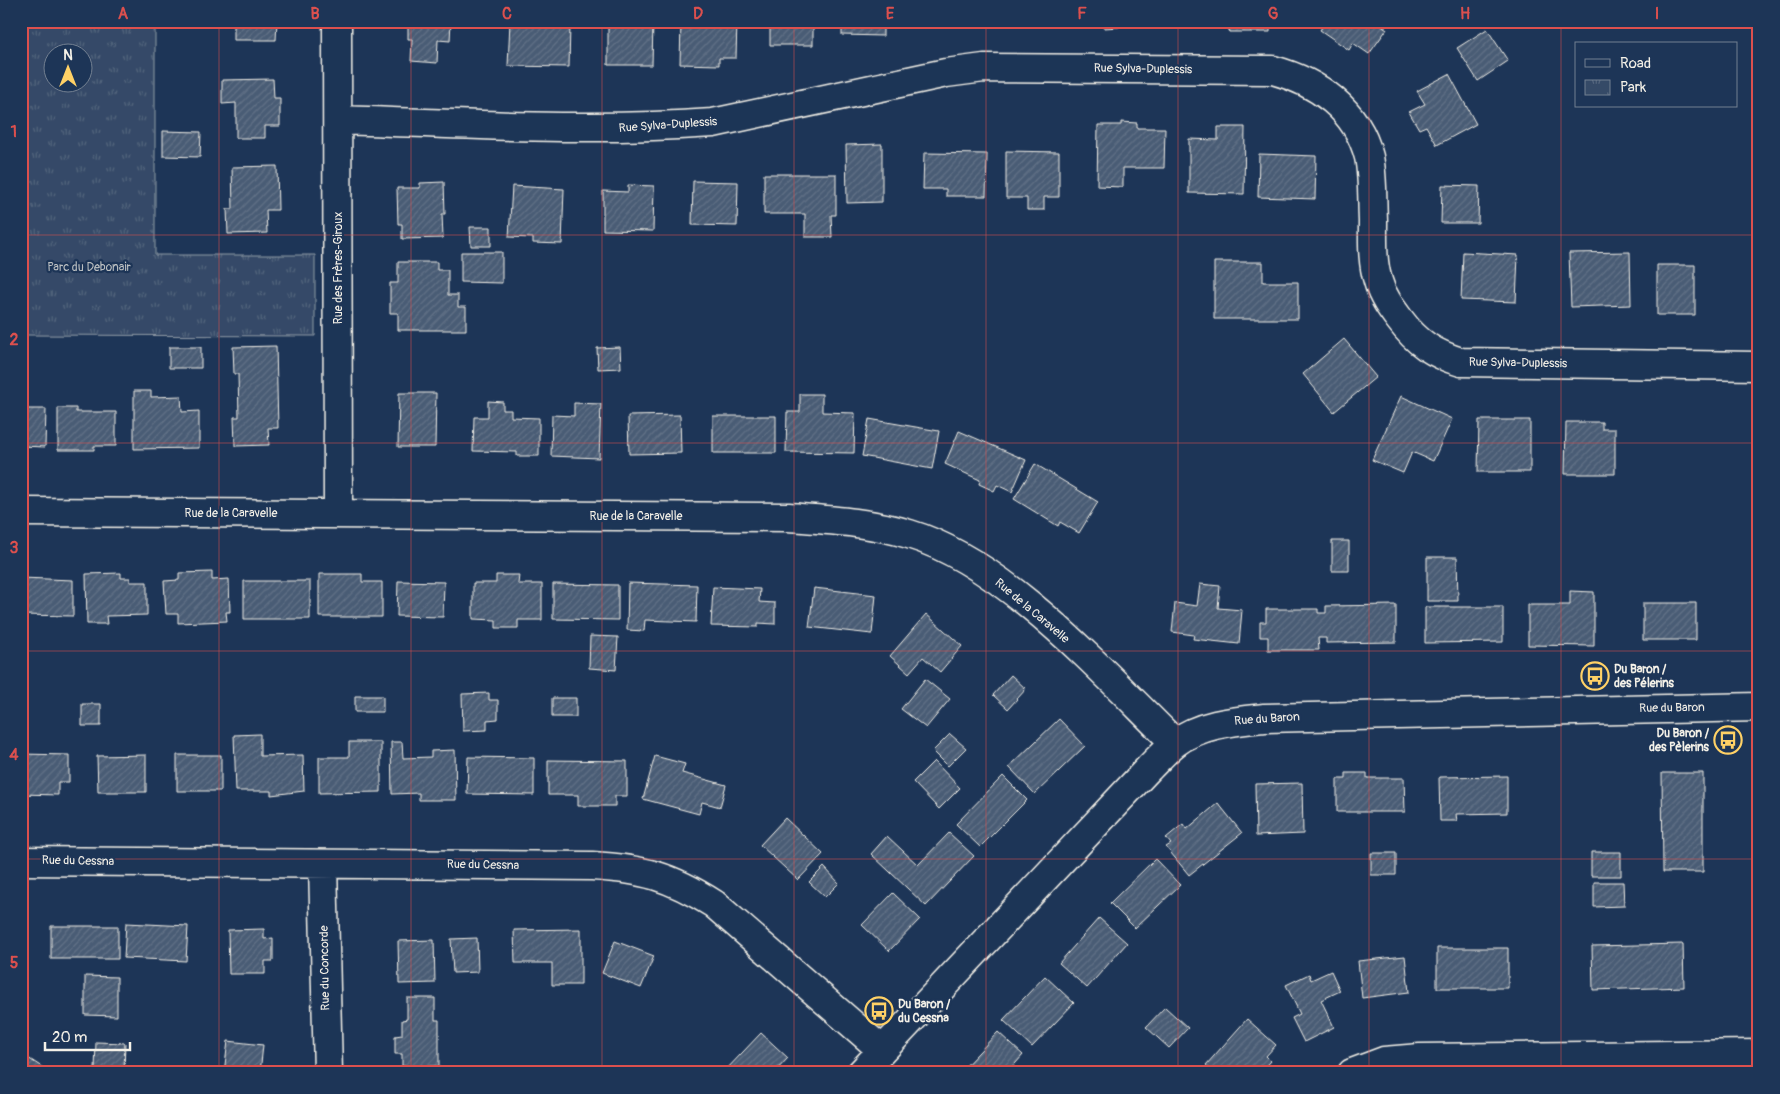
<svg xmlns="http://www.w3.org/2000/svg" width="1780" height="1094" font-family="Pangolin,sans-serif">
<defs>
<pattern id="park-tufts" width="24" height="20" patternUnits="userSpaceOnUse" patternTransform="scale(1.25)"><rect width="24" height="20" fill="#354a67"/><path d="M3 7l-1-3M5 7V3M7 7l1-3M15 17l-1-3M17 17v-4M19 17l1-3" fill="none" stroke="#53657d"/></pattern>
<pattern id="building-hatch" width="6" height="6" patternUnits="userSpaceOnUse" patternTransform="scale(1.25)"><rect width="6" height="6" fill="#485b74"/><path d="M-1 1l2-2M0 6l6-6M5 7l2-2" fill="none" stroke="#637388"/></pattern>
</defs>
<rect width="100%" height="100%" fill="#1d3557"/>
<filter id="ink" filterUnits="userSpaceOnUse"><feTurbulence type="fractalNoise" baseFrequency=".02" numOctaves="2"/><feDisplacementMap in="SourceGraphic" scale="10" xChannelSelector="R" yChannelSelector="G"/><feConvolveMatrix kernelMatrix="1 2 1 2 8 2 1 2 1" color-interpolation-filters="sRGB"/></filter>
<g filter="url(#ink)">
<path fill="url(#park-tufts)" stroke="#949ea8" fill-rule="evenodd" d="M21 21H155V255H315V336L21 335ZM52 52H82V82H52Z"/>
<path fill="url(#building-hatch)" stroke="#f4f1e8" d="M234 21H277L276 40H234Z
M408 21H451L450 41 438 40 437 63 411 61 412 39H408Z
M510 21H553L552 25H570L569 67 508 66Z
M681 21H737L736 58H719V65L680 64Z
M770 21H813V45H770Z
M842 21H883V36L842 35Z
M1104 21H1133V23H1119V27L1104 28Z
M1229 21H1292V23H1270V32H1229Z
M1326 21H1376L1387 29 1369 54 1353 43 1349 50 1320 30Z
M608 22H653L652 65H608Z
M1487 29 1508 61 1478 81 1457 48Z
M1449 74 1476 124 1437 145 1426 126 1419 129 1409 112 1425 104 1417 91Z
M273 79 274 98H280V126H265V138H236V103L222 104V80Z
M1121 122 1137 123V128H1165L1164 168H1123V187L1097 186 1098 125H1121Z
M1218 127H1245L1244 194 1189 193V139L1218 140Z
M163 131 201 132 200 157 163 156Z
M882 144V202L847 203 846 145Z
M1006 151 1059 152V197H1044V210H1027V198H1006Z
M924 153 987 154 986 196H946V189H923Z
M1259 154 1316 156 1315 199 1258 197Z
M277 166 278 210H266L267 233 228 234 227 209H233L232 167Z
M764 174H836V215H831L832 237H805V214H764Z
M693 181 738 182 737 226 692 225Z
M444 182 445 214H442L443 238 402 239V224H398L397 188H420V183Z
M628 185 654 186 653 231 603 230V191L628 192Z
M1442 185 1479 186 1478 223H1441Z
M512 186 564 189 562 244 533 243V238L509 237Z
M470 227H491V246H471Z
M461 252H502V283L461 282Z
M1463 252 1518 255 1516 302 1461 300Z
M1630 252 1631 305 1571 307 1569 253Z
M398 262H437V270H448V295H458V307H466V330H398V313H390V283H398Z
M1214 262H1263V282H1298V319H1214Z
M1657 265H1695V315H1657Z
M1344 339 1376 377 1334 412 1303 374Z
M276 346 278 428H268L269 445 235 446 234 417H239L238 374H234L233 347Z
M169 347H201V368H169Z
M620 347 621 368 598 369 597 348Z
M134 391H151V397L181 396 182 412 199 411V448L134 449Z
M399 393H436L435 447H398Z
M800 394H822V412L855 413 854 453 786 452 787 412H800Z
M1401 396 1452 419 1433 461 1412 452 1403 473 1372 460Z
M488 401 503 402V410H511V417L539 418V456H517V452L473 451 474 417H488Z
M574 403 601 404 599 458 551 456 552 415 574 416Z
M58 408H76V412H116V446H94V450H58Z
M21 409H46L45 447 21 446Z
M680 415 681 453 629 454 628 416Z
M713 416H776V453H713Z
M869 419 939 431 932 469 862 456Z
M1479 420H1530V472H1478Z
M1566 422H1602V429H1615V474H1565Z
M959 431 1026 460 1012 492 997 485 994 491 979 484 980 480 945 464Z
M1035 464 1098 502 1079 533 1060 522 1058 526 1014 499Z
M1332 541H1349V571H1332Z
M1427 557H1457L1458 601H1427Z
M212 572V580L229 579 230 612H226L227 621 178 623V614H166L164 581 179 580V573Z
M121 573V578H130V582H147V615L106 616 107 624H87L86 574Z
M319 574H362V582H382V617H319Z
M496 575H519L518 584H542V620H518V628H496V620L473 619V583H496Z
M21 578 73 580V616L21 615Z
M244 581H310V619H244Z
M398 581 444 582 443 617 397 616Z
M628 583 697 585 696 622 645 620 644 631 627 630Z
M553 584 618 585V620L553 619Z
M1200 584 1220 586 1218 608 1242 610 1239 644 1193 639 1194 635 1172 632 1175 603 1197 606Z
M713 587 760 589 759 602 775 603V624L758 623V627L711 626Z
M814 588 876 595 872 634 809 627Z
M1570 591 1594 592V646L1528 645V605H1570Z
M1643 603H1696V640H1643Z
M1396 605V642L1326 643V638H1318L1319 650H1268V637H1260V622H1266V609H1318V613H1326V606Z
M1425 607H1503V642L1425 643Z
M926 614 962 646 940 672 923 657 909 673 890 656Z
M590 636 618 637 616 670 589 668Z
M1011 675 1026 689 1008 709 993 695Z
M925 679 950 699 926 728 901 709Z
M489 693V700H498V719L487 720V730L463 731 462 694Z
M355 696H383V712H355Z
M552 698H576V717H552Z
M82 704H101V726H82Z
M1059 719 1085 746 1035 794 1009 767Z
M260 734V756L303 755 304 791 271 795V791H236L234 735Z
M950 734 966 748 948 766 933 751Z
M349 742H381V792L319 793V757H349Z
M391 742H402L403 758 431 757V751L455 750 456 800H419V793L392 794Z
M21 754 69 755V782H58V795L21 794Z
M146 755V792H98L97 756Z
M177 755H221V791H177Z
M655 756 685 764 682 773 726 785 720 807 702 802 699 814 643 799Z
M468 757 534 758V795L467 794Z
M548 760 627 761V796H615V806H578V795H548Z
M934 761 960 788 939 809 913 782Z
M1346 773H1367V778H1404L1405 812H1337V779H1346Z
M1662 773H1703V872H1663Z
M1003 776 1027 800 980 847 956 824Z
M1507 776V813L1456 814 1457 821H1440L1439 777Z
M1302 783 1303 834 1256 836 1255 784Z
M1218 803 1242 833 1189 875 1166 847 1171 844 1166 838 1183 824 1187 829Z
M785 818 823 854 798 880 760 845Z
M949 833 974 856 926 906 871 854 887 836 918 865Z
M1591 852H1621V876H1591Z
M1371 853H1396V875H1371Z
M1155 859 1180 885 1135 928 1110 903Z
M824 867 839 883 825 897 809 882Z
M1594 882H1623L1624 906 1594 907Z
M893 893 920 919 889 951 862 925Z
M1099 918 1127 943 1087 988 1059 963Z
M126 923 188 926 186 961 124 958Z
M51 926H118V959H51Z
M264 929V939L273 938V961H265V974H229L228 930Z
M581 929V985H552V963H515L514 930Z
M477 938 478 972 453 973 451 939Z
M434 940 435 983 399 984 398 941Z
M615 941 654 956 641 988 602 973Z
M1683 944 1684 987 1593 990 1592 946Z
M1437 948H1508V988H1437Z
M1405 956 1409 992 1362 998 1358 961Z
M1331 971 1340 991 1321 1000 1334 1027 1304 1042 1292 1018 1300 1014 1286 985 1309 974 1311 980Z
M85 976 117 977V1016L85 1015Z
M1045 976 1074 1003 1032 1047 1003 1020Z
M407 998H435V1020H439V1066H402V1054H395V1036L402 1035V1020L407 1019Z
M1165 1007 1188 1028 1169 1048 1146 1027Z
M1247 1019 1276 1045 1266 1056 1271 1061 1260 1073H1214L1206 1065Z
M998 1032 1023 1055 1007 1073H959Z
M761 1033 788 1058 774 1073H723Z
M228 1041 263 1045 260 1073H224Z
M96 1042 125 1043 124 1071 95 1070Z
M28 1058 51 1073H21Z"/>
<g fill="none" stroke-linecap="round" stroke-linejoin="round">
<g stroke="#f4f1e8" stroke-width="31">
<path id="minor" d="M337 21 338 514
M338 120C463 124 588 132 713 123L946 73 984 68 1273 70C1317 82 1357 109 1369 157 1373 177 1372 200 1373 221 1373 241 1372 262 1378 281 1382 296 1391 308 1400 320 1417 343 1434 354 1461 362L1759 366
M21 512 789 517C829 520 870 522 909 534 1006 563 1103 673 1175 743
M21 861 592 866C643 869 670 876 714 904L882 1050
M323 864 328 1073
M861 1073 1149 768C1157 760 1166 750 1175 743 1199 724 1235 721 1264 718L1759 707
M1352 1073 1384 1061 1420 1058 1759 1054"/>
</g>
<use href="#minor" stroke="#1d3557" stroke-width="28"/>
</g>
</g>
<path fill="none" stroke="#dc504e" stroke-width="1" stroke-opacity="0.55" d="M219 21V1073M411 21V1073M602 21V1073M794 21V1073M986 21V1073M1178 21V1073M1369 21V1073M1561 21V1073M21 235H1759M21 443H1759M21 651H1759M21 859H1759"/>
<defs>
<g id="bus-ring" transform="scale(1.4375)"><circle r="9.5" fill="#1d3557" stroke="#ffd166" stroke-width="1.5"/><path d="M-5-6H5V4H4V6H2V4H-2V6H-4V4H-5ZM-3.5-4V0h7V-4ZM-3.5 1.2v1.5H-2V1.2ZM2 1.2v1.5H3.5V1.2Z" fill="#ffd166"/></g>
</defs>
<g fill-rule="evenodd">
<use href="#bus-ring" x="1595" y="676"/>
<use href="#bus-ring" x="1728" y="740"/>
<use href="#bus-ring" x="879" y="1011"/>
</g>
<g text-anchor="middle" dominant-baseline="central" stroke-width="4.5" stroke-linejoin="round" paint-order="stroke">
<g font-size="12" fill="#f4f1e8" stroke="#1d3557">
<text transform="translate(1143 69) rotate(1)">Rue Sylva-Duplessis</text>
<text transform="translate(668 125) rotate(-4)">Rue Sylva-Duplessis</text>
<text transform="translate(338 268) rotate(-90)">Rue des Frères-Giroux</text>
<text transform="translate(1518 363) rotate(1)">Rue Sylva-Duplessis</text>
<text x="231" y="513">Rue de la Caravelle</text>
<text x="636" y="516">Rue de la Caravelle</text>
<text transform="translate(1032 611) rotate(40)">Rue de la Caravelle</text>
<text transform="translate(1672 708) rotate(-1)">Rue du Baron</text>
<text transform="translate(1267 719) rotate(-4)">Rue du Baron</text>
<text transform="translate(78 861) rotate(1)">Rue du Cessna</text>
<text transform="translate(483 865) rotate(1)">Rue du Cessna</text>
<text transform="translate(325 968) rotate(-91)">Rue du Concorde</text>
</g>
<g font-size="12" fill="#bbbfc1" stroke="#1d3557">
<text x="89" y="267">Parc du Debonair</text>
</g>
<g font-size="12" font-weight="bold" fill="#f4f1e8" stroke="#1d3557" text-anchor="start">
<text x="1614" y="669">Du Baron /<tspan x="1614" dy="14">des Pélerins</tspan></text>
<text x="1709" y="733" text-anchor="end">Du Baron /<tspan x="1709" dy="14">des Pèlerins</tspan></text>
<text x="898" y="1004">Du Baron /<tspan x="898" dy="14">du Cessna</tspan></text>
</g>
</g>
<rect width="1780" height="1094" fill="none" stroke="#1d3557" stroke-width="55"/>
<rect x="1575" y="42" width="162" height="65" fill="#1d3557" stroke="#738091"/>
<rect x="1585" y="59" width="25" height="8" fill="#1d3557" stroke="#738091"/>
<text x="1620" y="68" font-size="15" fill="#f4f1e8">Road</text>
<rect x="1585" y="80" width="25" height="15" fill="url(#park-tufts)" stroke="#738091"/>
<text x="1620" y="92" font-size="15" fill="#f4f1e8">Park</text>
<g transform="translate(68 68)"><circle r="24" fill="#1d3557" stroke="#738091"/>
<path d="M0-4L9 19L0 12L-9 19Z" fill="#ffd166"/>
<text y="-8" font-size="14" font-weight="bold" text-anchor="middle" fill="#f4f1e8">N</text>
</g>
<path d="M45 1042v8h85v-8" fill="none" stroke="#f4f1e8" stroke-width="2.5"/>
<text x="52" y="1042" font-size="15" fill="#f4f1e8" stroke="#1d3557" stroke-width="4" paint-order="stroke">20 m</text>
<rect x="28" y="28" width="1724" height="1038" fill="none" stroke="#dc504e" stroke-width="2"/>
<g font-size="16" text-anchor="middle" font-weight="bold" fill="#dc504e">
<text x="123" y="19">A</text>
<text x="315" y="19">B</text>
<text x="507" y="19">C</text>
<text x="698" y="19">D</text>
<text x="890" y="19">E</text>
<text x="1082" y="19">F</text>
<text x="1273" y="19">G</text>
<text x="1465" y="19">H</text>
<text x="1657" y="19">I</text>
<text x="14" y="137">1</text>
<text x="14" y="345">2</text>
<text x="14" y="553">3</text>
<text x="14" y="760">4</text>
<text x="14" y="968">5</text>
</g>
</svg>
